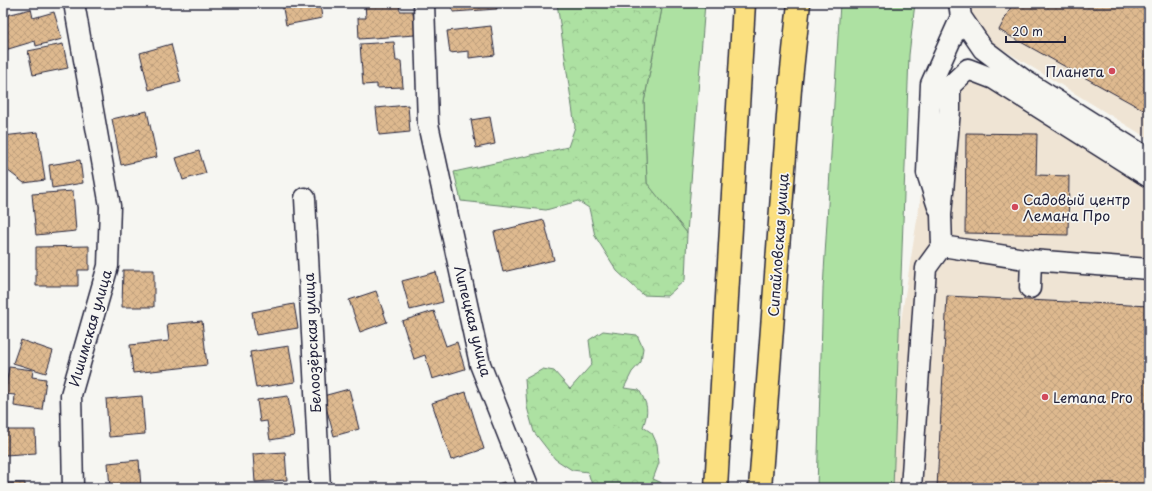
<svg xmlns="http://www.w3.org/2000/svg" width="1152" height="491" font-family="'Playpen Sans',sans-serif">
<defs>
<pattern id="forest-crowns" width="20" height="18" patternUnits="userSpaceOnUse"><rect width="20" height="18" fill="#ade1a2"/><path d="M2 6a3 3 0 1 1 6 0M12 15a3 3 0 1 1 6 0" fill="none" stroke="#95c18c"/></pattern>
<pattern id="building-cross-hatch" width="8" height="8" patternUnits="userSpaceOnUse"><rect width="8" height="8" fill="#deb98f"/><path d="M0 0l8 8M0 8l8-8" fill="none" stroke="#be9f7c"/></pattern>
</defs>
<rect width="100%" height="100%" fill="#f6f6f2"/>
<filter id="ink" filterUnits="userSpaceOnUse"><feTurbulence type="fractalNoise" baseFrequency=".025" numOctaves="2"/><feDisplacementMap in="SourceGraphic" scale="8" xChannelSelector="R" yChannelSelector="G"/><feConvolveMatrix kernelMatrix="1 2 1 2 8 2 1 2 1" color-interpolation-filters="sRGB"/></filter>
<g filter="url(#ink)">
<path fill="#efe4d4" d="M968 3H1149V139L991 42 968 9Z
M977 63 1149 170V488H893L899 333 939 82 955 65Z"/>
<path fill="#ade1a2" stroke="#68826e" d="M663 3H705L687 233 647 184 644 102Z
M840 3H915L909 55 899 333 893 488H817L823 289Z"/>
<path fill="url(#forest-crowns)" stroke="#68826e" d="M557 3H663L644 102 647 183 687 233 685 280 667 296 643 295 617 271 595 236 589 208 578 201 546 210 461 201 454 172 568 147 575 127Z
M603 331 637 335 643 348 641 362 632 372 624 388 639 390C648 405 649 410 643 427L652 433 657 444 659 463 653 479 660 482 667 488H593L588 472 572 470 555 459 534 432 527 407 525 379 543 369 554 371 570 389 592 364 589 340Z"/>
<path fill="url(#building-cross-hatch)" stroke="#22223b" d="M282 3 320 4 322 18 286 25Z
M365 3H399L400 11H413L415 35 359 39 358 18H366Z
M452 3H496L497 9 453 12Z
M1013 3H1149V113L999 30Z
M31 9 33 18 54 12 62 39 36 46 35 41 5 50 3 41V16Z
M491 26 495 55 469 58V51L450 53 447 31Z
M394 42 396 61H401L403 87 377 88V84L363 85 360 44Z
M63 44 68 68 33 75 28 51Z
M171 44 181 82 149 90 140 53Z
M408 105 410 132 379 135 376 108Z
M147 111 157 157 121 165 112 119Z
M490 117 495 144 476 148 471 120Z
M38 132 45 180 24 183 3 167V136Z
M966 133 1037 134 1036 175 1069 176 1068 235 965 233Z
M199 151 206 173 183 180 176 158Z
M80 160 83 183 52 188 49 165Z
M73 191 76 231 36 235 32 194Z
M544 220 554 260 503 272 494 232Z
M89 246V270H78V286H36V247Z
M123 270H154V307H122Z
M436 272 443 302 410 310 402 281Z
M376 291 387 322 360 332 349 300Z
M947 296 1149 306V488H937Z
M294 304 298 328 256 335 252 312Z
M434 311 446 346 457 342 465 369 432 379 425 355 414 359 402 321Z
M202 321 207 365 133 373 130 345 169 341 167 324Z
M21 340 53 351 46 373 13 363Z
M289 346 295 382 256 388 250 352Z
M9 367 33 370 32 377 46 379 42 410 14 406 15 395 5 394Z
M349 389 359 429 334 436 323 396Z
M466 392 484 449 451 460 432 403Z
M142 396 145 434 109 437 106 399Z
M288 396 294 436 270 440 267 421 260 422 257 400Z
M4 430H35L36 453 5 455Z
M285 452 287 480 255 482 253 454Z
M139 460 141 488H110L108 463Z
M504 482 506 488H484Z
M3 483H25V488H3Z"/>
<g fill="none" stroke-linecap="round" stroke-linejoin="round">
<g stroke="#22223b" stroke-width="23">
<path id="minor" d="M424 3 428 124 480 364 529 488
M959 3 961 17 983 49 1024 80 1149 159
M305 198 320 488
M938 207 927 173 931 84 961 17
M942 246 1031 260 1149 269
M1030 288 1031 260
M73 488 71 395 108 266 110 206 74 3
M911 488 926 268 942 246 941 215 950 110V86L968 69 994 79 1149 177"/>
</g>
<g stroke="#22223b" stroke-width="25">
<path id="major" d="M716 488 744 3
M760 488 790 89 799 3"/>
</g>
<use href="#minor" stroke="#f6f6f2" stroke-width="20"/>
<use href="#major" stroke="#fbe080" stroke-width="22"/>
</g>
</g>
<g fill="#d1495b" stroke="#f6f6f2" stroke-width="1.5">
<circle cx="1112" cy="71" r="4"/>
<circle cx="1015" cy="207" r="4"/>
<circle cx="1045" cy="397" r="4"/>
</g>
<g text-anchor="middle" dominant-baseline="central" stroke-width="3.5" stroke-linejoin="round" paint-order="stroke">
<g font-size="14" fill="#22223b" stroke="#f6f6f2" text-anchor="start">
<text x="1104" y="71" text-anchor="end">Планета</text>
<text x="1023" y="199">Садовый центр<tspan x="1023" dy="16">Лемана Про</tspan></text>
<text x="1053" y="397">Lemana Pro</text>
</g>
<g font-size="14" fill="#22223b" stroke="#f6f6f2">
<text transform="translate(778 245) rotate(-86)">Сипайловская улица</text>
<text transform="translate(473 321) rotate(76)">Липецкая улица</text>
<text transform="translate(90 328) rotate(-74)">Ишимская улица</text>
<text transform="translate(312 343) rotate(-93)">Белоозёрская улица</text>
</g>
</g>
<rect width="1152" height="491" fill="none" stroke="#f6f6f2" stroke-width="16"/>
<rect x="8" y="8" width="1136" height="475" fill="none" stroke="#22223b" stroke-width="1.5" filter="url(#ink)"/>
<path d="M1006 36v6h59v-6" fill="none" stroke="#22223b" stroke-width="2"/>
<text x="1012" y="36" font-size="12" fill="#22223b" stroke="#f6f6f2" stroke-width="3" paint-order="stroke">20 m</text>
</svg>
